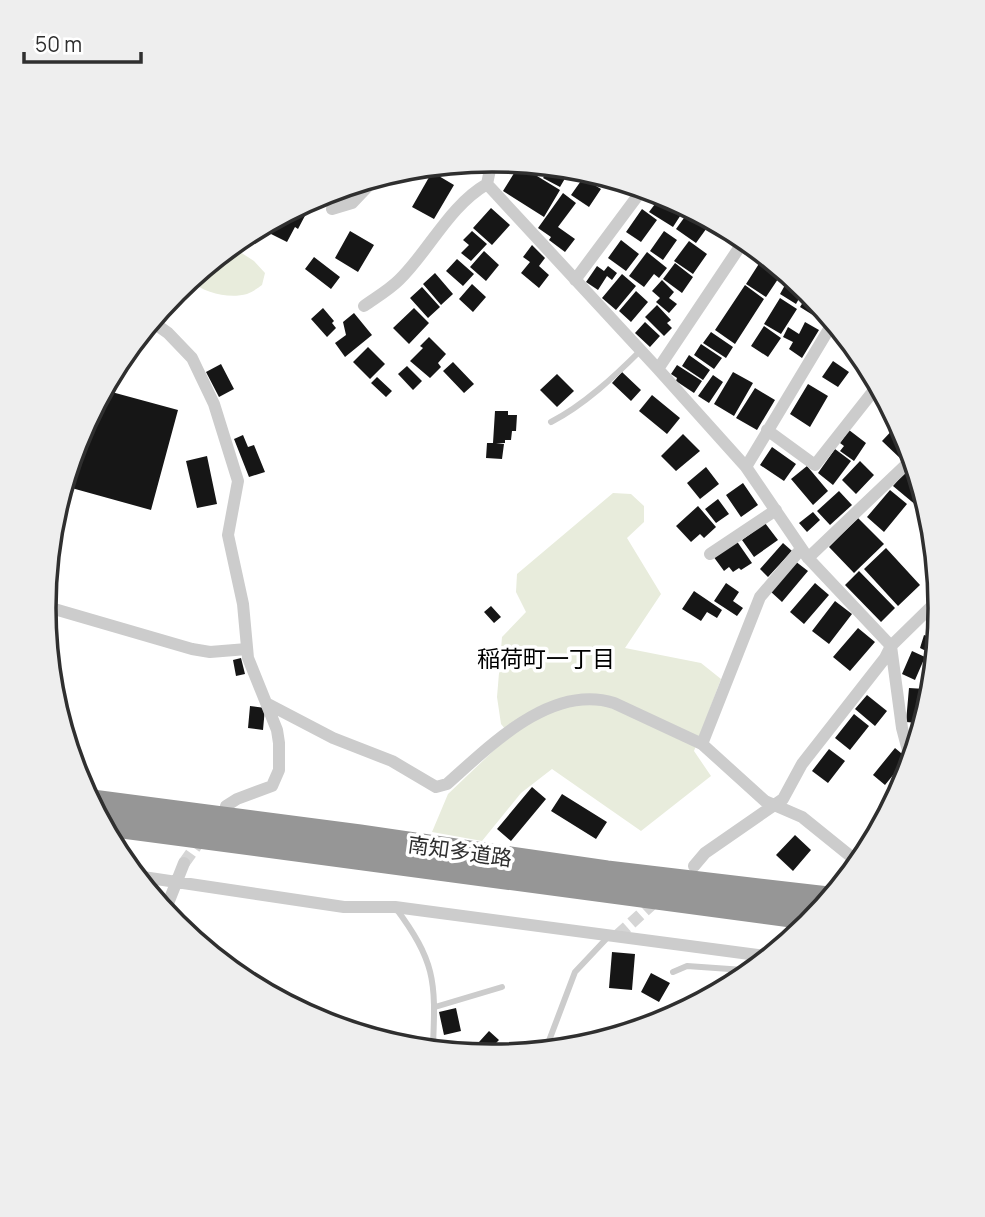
<svg xmlns="http://www.w3.org/2000/svg" width="985" height="1217" font-family="Manrope,'Noto Sans JP',sans-serif">
<rect width="100%" height="100%" fill="#fff"/>
<path fill="#e8ecdc" d="M237 250 254 261 265 273 262 285C258 288 252 292 247 294 229 299 204 293 191 281Z
M613 493 631 494 644 506V522L627 538 661 594 625 648 701 663 721 679 694 751 711 776 641 831 552 769 521 793 482 841 432 832 448 794 510 735 501 724 497 697 502 637 526 612 516 592 517 574Z"/>
<path fill="#161616" d="M519 165 560 190 544 217 503 191Z
M548 171 567 175 560 187 543 178Z
M432 172 454 185 434 219 412 207Z
M583 178 601 189 589 207 571 195Z
M563 193 576 203 558 227 575 239 565 252 549 240 551 237 538 228Z
M665 196 684 210 673 227 649 212 655 204 658 206Z
M301 207 308 210 298 229 295 227 287 242 267 232Z
M491 208 510 225 492 245 473 228Z
M642 209 657 220 641 242 626 232Z
M689 211 709 225 696 243 676 229Z
M350 231 374 245 358 272 335 258Z
M472 231 487 244 471 261 461 253 469 245 463 240Z
M664 231 677 240 663 260 650 251Z
M621 240 639 254 626 271 608 258Z
M689 241 707 254 693 274 674 261Z
M532 245 545 258 539 266 549 275 539 288 521 273 530 262 523 257Z
M484 251 499 265 486 281 470 267Z
M647 252 667 268 659 278 654 274 644 287 629 276Z
M314 257 340 277 331 289 305 269Z
M457 259 474 274 463 286 446 271Z
M762 259 782 273 766 297 746 284Z
M675 263 693 277 682 293 663 279Z
M597 266 604 271 608 266 617 273 612 280 607 276 598 290 586 282Z
M435 273 453 294 441 305 423 284Z
M622 274 636 286 616 310 602 298Z
M789 278 805 288 796 304 780 294Z
M662 280 674 292 669 298 677 304 669 313 656 302 660 298 652 291Z
M472 284 486 297 473 312 459 299Z
M745 285 764 299 735 344 715 330Z
M422 287 440 307 428 318 410 298Z
M636 291 648 302 631 322 619 311Z
M810 291 821 308 816 317 800 307Z
M780 298 797 309 781 334 764 324Z
M657 305 671 320 667 323 672 328 664 336 645 317Z
M323 308 334 321 332 323 336 328 327 337 311 319Z
M414 308 429 323 409 344 393 328Z
M354 313 372 335 345 357 335 343 346 335 343 322Z
M645 322 660 336 650 347 635 333Z
M805 322 819 330 802 358 789 349 793 342 783 337 788 327 799 334Z
M764 326 781 338 768 357 751 346Z
M711 332 733 347 726 358 703 343Z
M429 337 446 354 438 363 441 367 430 378 410 361 423 348 420 346Z
M701 344 722 358 714 369 694 355Z
M368 347 385 364 370 379 353 362Z
M689 355 710 370 703 380 682 366Z
M833 361 849 372 838 387 822 377Z
M453 362 474 384 464 393 443 371Z
M221 364 234 389 219 397 206 372Z
M677 365 702 381 694 393 676 381 677 378 671 374Z
M407 366 422 381 413 390 398 374Z
M622 372 641 390 631 401 612 383Z
M733 372 753 383 734 416 714 404Z
M557 374 574 391 557 407 540 390Z
M713 375 723 382 709 403 698 396Z
M377 377 392 391 386 397 371 383Z
M808 384 828 396 810 427 790 414Z
M755 388 775 400 757 430 736 418Z
M108 391 178 410 151 510 68 487 78 436Z
M652 395 680 418 667 434 639 411Z
M495 411H508V415H517L516 431H512L511 440H505V443H496L504 444 502 459 486 458 487 443H493Z
M898 424 907 437 910 454 903 461 882 441Z
M849 430 866 443 854 461 840 451 844 446 840 443Z
M683 434 700 451 676 471 661 456Z
M243 435 248 447 254 445 265 472 249 477 234 439Z
M772 447 796 464 784 481 760 465Z
M835 449 851 461 833 485 818 473Z
M207 456 217 504 197 508 186 461Z
M860 461 874 475 856 494 842 480Z
M807 466 828 491 813 505 791 479Z
M706 467 719 484 700 499 687 483Z
M906 471 916 480 913 483 917 488 920 503 917 506 893 486Z
M743 483 758 505 741 517 726 495Z
M890 490 907 504 884 532 867 517Z
M839 491 852 505 830 525 817 511Z
M718 499 729 514 716 523 705 509Z
M698 506 716 527 704 538 700 534 691 542 676 526Z
M813 512 820 520 807 532 799 523Z
M858 518 884 544 854 573 829 547Z
M765 523 778 540 754 557 742 540Z
M736 540 752 563 741 570 739 568 733 572 729 567 724 571 713 556Z
M783 543 792 551 768 577 760 569Z
M886 548 920 585 898 606 864 569Z
M795 561 808 571 782 602 770 591Z
M859 571 895 608 881 622 845 585Z
M726 583 739 592 733 601 743 608 737 616 714 601Z
M815 583 829 595 804 624 790 612Z
M694 591 722 610 717 618 707 612 701 621 682 609Z
M835 601 852 614 829 644 812 631Z
M491 606 501 617 494 623 484 612Z
M858 628 875 642 850 671 833 657Z
M924 635 935 639 931 657 924 655 926 651 920 648Z
M912 651 925 657 915 680 902 674Z
M241 658 245 674 236 676 233 660Z
M909 688 925 689 918 723 906 722Z
M867 695 887 711 875 726 855 709Z
M250 706 265 708 263 730 248 728Z
M854 714 869 726 850 750 835 738Z
M895 748 907 758 885 785 873 775Z
M829 749 845 761 828 783 812 771Z
M532 787 546 799 511 841 497 829Z
M562 794 607 822 596 839 551 811Z
M795 835 811 850 793 871 776 855Z
M612 952 635 954 632 990 609 988Z
M651 973 670 983 659 1002 641 992Z
M456 1008 461 1031 444 1035 439 1012Z
M489 1031 499 1040 490 1049 498 1056 492 1057 469 1053Z"/>
<g fill="none" stroke-linecap="round" stroke-linejoin="round">
<path stroke="#d5d5d5" stroke-width="12" stroke-dasharray="12 6" stroke-linecap="butt" d="M184 863 204 835
M618 935 659 898"/>
<path stroke="#ccc" stroke-width="6" d="M551 422C584 405 615 376 641 350
M395 907C435 961 436 980 433 1045
M673 972 687 966 744 970
M435 1007 502 987
M547 1046 575 972 608 937"/>
<path stroke="#ccc" stroke-width="12" d="M492 160 487 184 658 369 746 467 808 558 891 646 902 728 911 762
M475 163 490 171
M332 209 352 203 370 184
M575 280 642 190
M364 306C375 298 389 290 399 280 429 251 449 206 487 184
M154 323 168 333 192 358 214 404 238 481 228 535 243 604 248 658 277 730 279 743V770L272 786 237 799 226 806
M658 369 741 245
M767 430 815 465 875 389
M746 467 832 324
M710 554 776 510
M808 558 912 459
M44 606 192 649 210 652 247 649
M266 703 333 738 392 761 436 787 447 784C490 746 551 683 614 703L702 744 765 801 802 817 854 859
M702 744 760 597 801 549
M694 866 705 853 783 799 802 764 885 658 891 646 939 599
M143 877 344 907H395L765 956
M165 911 184 863"/>
<path stroke="#969696" stroke-width="23" d="M92 801 360 836 607 872 828 898
M108 825 814 919"/>
</g>
<g text-anchor="middle" dominant-baseline="central" stroke-width="7" stroke-linejoin="round" paint-order="stroke">
<g font-size="21" fill="#2f2f2f" stroke="#fff">
<text transform="translate(460 851) rotate(8)">南知多道路</text>
</g>
<g font-size="23" fill="#000" stroke="#fff">
<text x="546" y="658">稲荷町一丁目</text>
</g>
</g>
<path d="M0 0H985V1217H0ZM56 608a436 436 0 1 1 872 0a436 436 0 1 1-872 0Z" fill="#eee" fill-rule="evenodd"/>
<path fill="none" stroke="#2f2f2f" stroke-width="3.5" d="M56 608a436 436 0 1 1 872 0a436 436 0 1 1-872 0Z"/>
<path d="M24 52v10h117v-10" fill="none" stroke="#2f2f2f" stroke-width="3.5"/>
<text x="35" y="52" font-size="21" fill="#2f2f2f" stroke="#ffffff" stroke-width="5" paint-order="stroke">50 m</text>
</svg>
